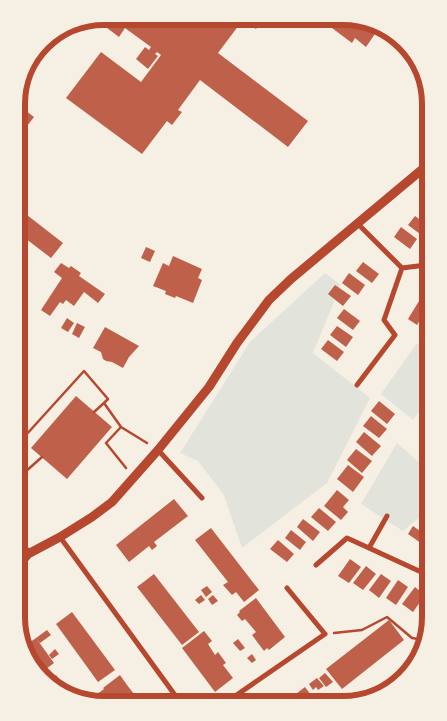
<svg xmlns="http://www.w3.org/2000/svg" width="447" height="721" font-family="'Playfair Display',serif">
<rect width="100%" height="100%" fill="#f6efe4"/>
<path fill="#e2e4dc" d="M325 273 341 285 313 353 370 398 327 483 242 548 224 495 198 461 180 453 250 342Z
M417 343 427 356 428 399 413 420 381 394Z
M397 443 429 471V509L403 531 361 504Z"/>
<path fill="#bf614a" d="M103 17H265L256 29 242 21 218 53 308 121 288 147 200 80 178 110 182 112 172 125 167 121 142 154 66 98 101 52 141 82 161 55 157 52 155 54 158 56 148 69 136 59 145 47 149 50 151 47 125 28 119 37 99 22Z
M327 18H360L379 28 366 47 355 38 352 43 332 28 335 24Z
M17 104 34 117 21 134 17 130Z
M27 215 63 243 51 258 17 232V229Z
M415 216 426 224V234L424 237 408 225Z
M401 227 417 239 410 249 394 237Z
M146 247 155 251 150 262 141 258Z
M173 256 202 269 198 278 202 280 193 303 176 296 175 298 165 294 166 291 153 286 163 263 169 266Z
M363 262 379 274 372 283 356 271Z
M61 263 69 268 71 266 81 273 79 276 105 294 98 303 84 292 74 306 66 300 63 304 60 302 50 316 41 310 62 278 54 272Z
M349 273 365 285 358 295 342 283Z
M335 285 351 296 343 306 328 294Z
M419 301 427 306V308L417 325 408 319Z
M344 309 360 321 353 330 337 318Z
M67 318 74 323 68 332 61 328Z
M427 322V338L420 333Z
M77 323 85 327 79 338 72 334Z
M337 326 353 337 346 347 330 335Z
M105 327 139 346 129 357 123 368 112 362 106 361 103 359 101 352 93 348Z
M328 340 344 352 337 361 321 349Z
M76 396 112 427 67 479 31 448Z
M379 401 395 414 387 424 371 411Z
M371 416 387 429 379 438 363 426Z
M364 432 381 446 372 456 356 442Z
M425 441 428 444 429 457 419 449Z
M356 449 372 461 362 473 347 460Z
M348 465 364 477 353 492 337 479Z
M337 490 349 500 343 507 348 512 341 520 324 506Z
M174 499 188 516 154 542 157 546 152 550 149 546 129 562 116 545Z
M319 508 336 522 328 531 311 517Z
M427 515 429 516V528L422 523Z
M303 519 320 532 313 541 297 527Z
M413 526 430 538 425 546 408 534Z
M211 528 259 590 244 602 236 592 232 595 223 585 228 582 195 540Z
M291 530 306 542 300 550 285 538Z
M278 540 294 554 287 562 270 549Z
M350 559 361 567 349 583 338 576Z
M366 566 376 574 363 590 353 583Z
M154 574 199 632 182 645 137 587Z
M381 574 391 581 379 598 369 590Z
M398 580 408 587 396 605 386 598Z
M207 586 212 592 206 597 201 590Z
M415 587 425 595 413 612 402 604Z
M201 595 205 600 199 604 195 600Z
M213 595 218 601 212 605 208 599Z
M256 598 285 637 269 650 267 648 264 651 252 635 256 632 245 619 242 621 237 615 240 612 239 611Z
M72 612 115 670 98 682 56 624Z
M389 620 404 640 342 689 326 669Z
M47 630 51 635 40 643 36 638Z
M204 631 212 641 208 644 215 655 218 652 226 663 223 665 233 678 215 692 182 648Z
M36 638 54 663 46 669 40 660 37 662 43 669 39 671 22 648Z
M238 639 245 648 240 651 233 643Z
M55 649 59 654 52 659 49 655Z
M252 654 256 660 252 663 247 658Z
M325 673 333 682 326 687 319 678Z
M56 675 59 679 50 686 47 681Z
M120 675 127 685 141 703H115L108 694 100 700 96 695 104 689 103 688Z
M317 678 324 686 318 690 316 687 313 690 309 684Z
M305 687 314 699 288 700Z"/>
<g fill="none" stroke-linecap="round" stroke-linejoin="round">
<path stroke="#b5482f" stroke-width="2.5" d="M94 412 104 403
M121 427 106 443 126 468
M16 446 84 371 108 399 104 403 121 427 147 443
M16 480 42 457
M334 633 362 630 387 617 412 638 424 640"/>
<path stroke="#b5482f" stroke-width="5" d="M358 224 402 268 426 265
M357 385 395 335 384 320 402 268
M158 450 202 498
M387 516 369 548 419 571 430 565
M60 537 180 702
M316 565 347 538 369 548
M228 701 325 634 287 588"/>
<path stroke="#b5482f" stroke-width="9" d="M16 539 28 554
M16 569 28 554 60 537 92 517 112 502 158 450 209 387 237 343 269 300 291 279 425 167"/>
</g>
<path d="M0 0H447V721H0ZM104 25H343A79 79 0 0 1 422 104V617A79 79 0 0 1 343 696H104A79 79 0 0 1 25 617V104A79 79 0 0 1 104 25Z" fill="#f6efe4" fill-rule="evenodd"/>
<path fill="none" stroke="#b5482f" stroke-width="6" d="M104 25H343A79 79 0 0 1 422 104V617A79 79 0 0 1 343 696H104A79 79 0 0 1 25 617V104A79 79 0 0 1 104 25Z"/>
</svg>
